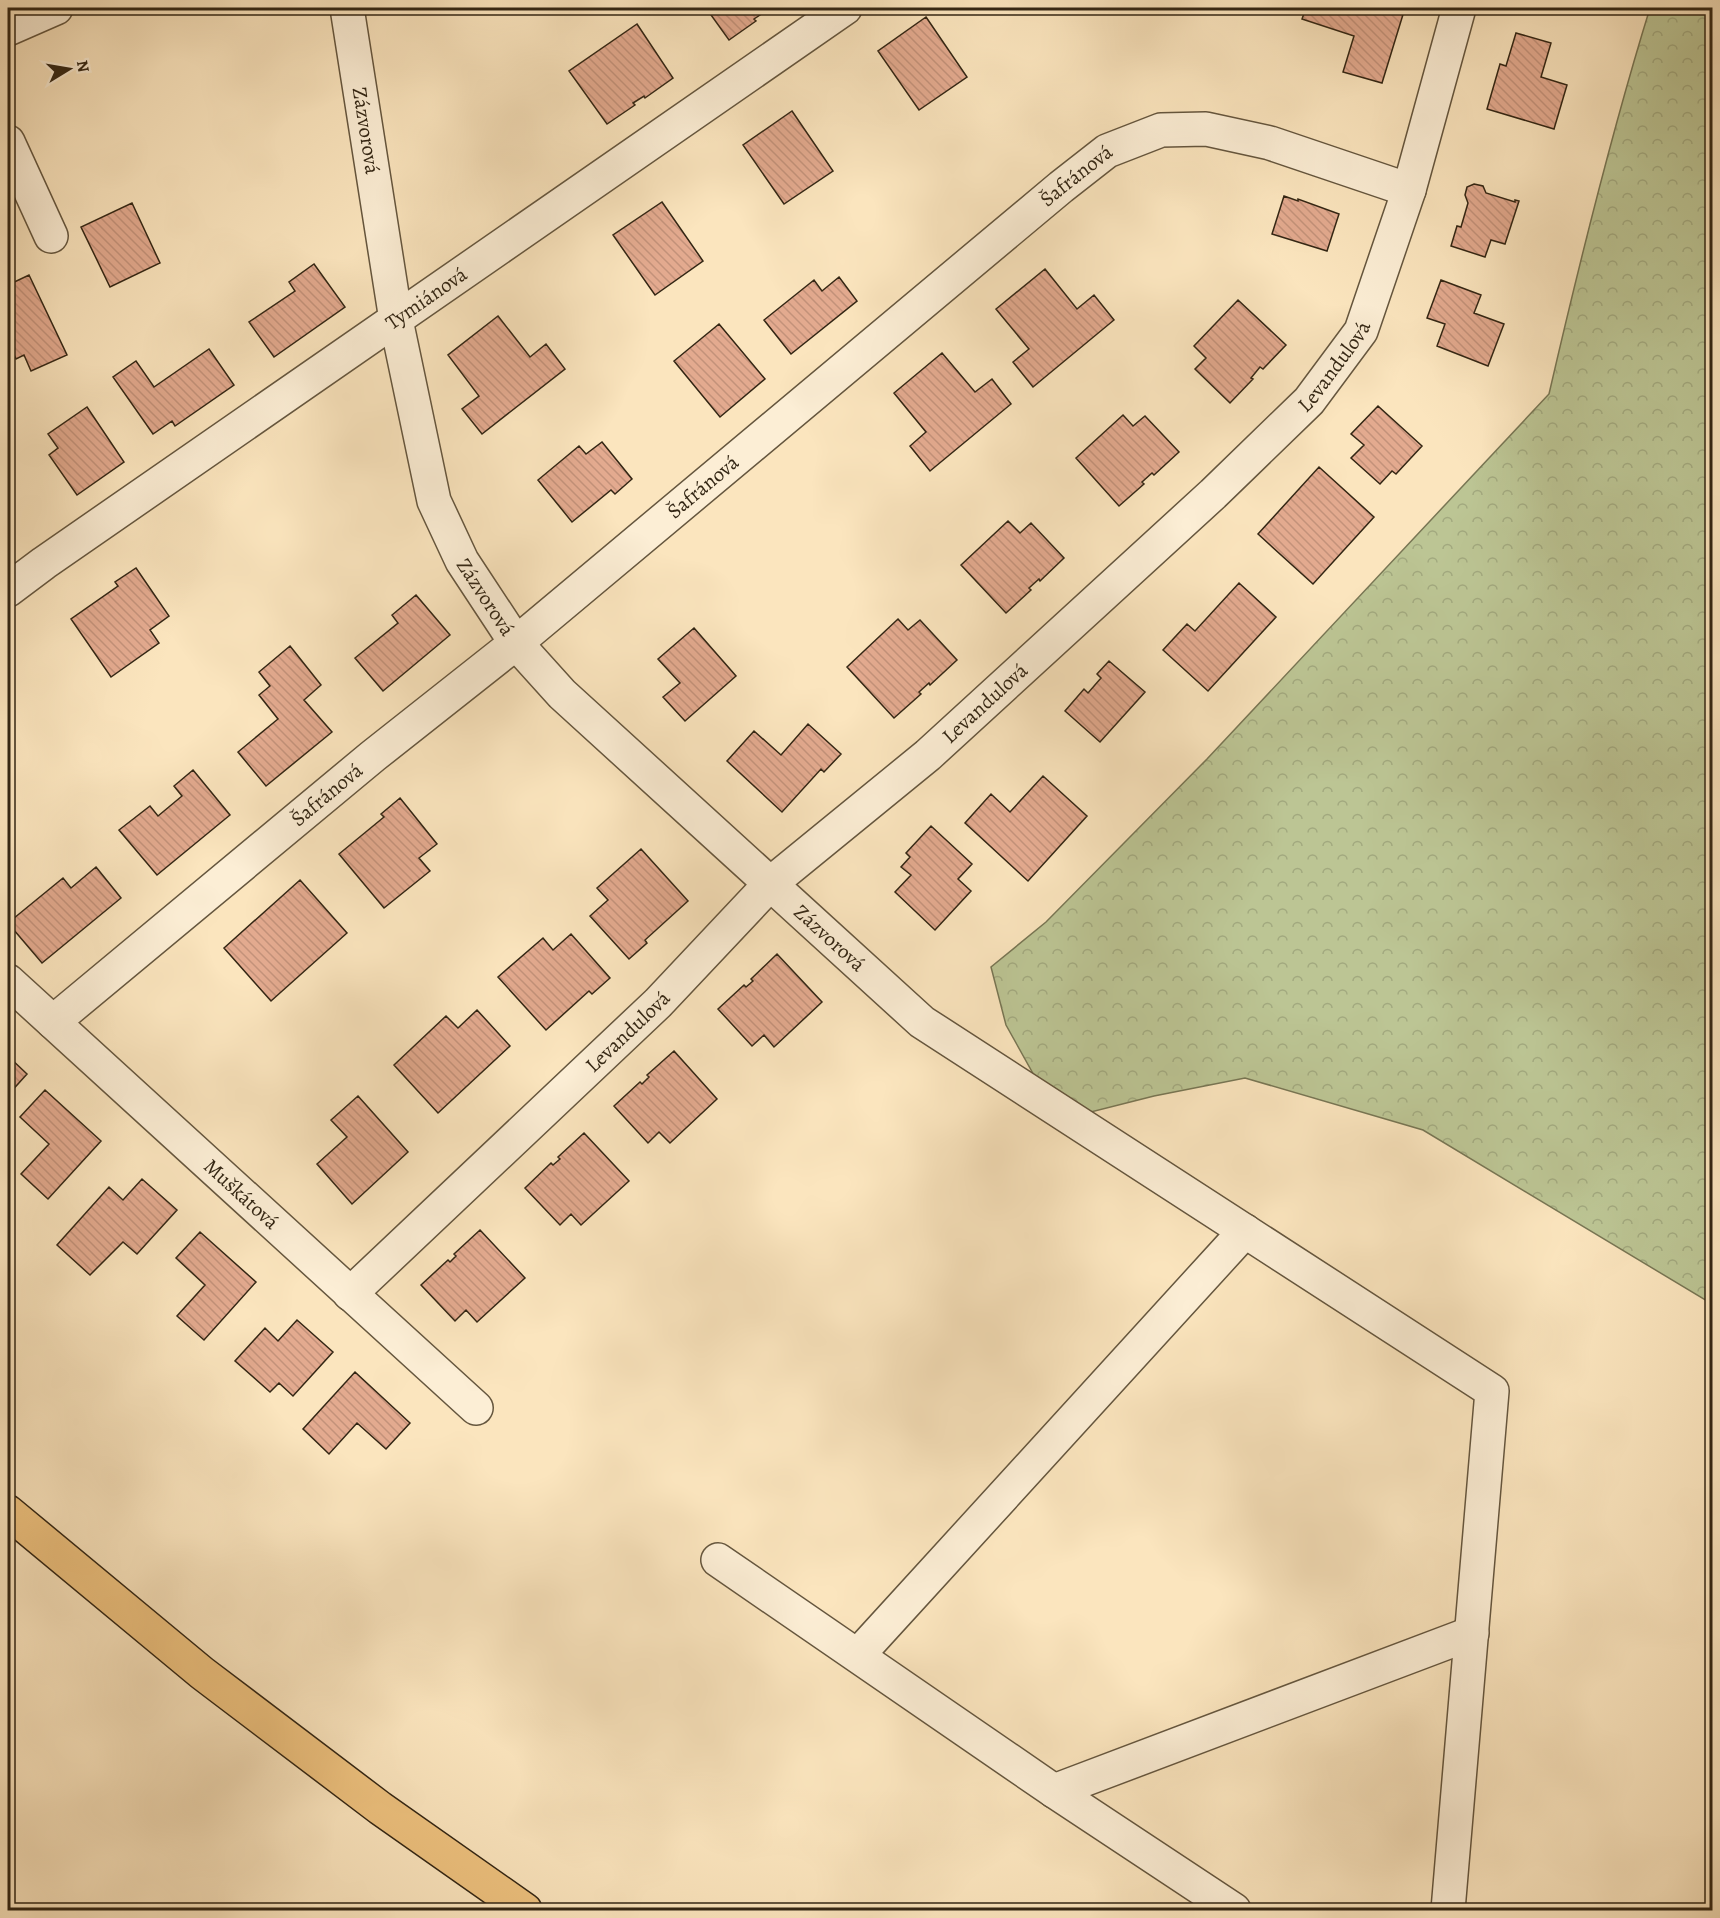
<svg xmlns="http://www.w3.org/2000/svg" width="1720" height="1918" font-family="Alegreya,serif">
<defs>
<pattern id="forest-crowns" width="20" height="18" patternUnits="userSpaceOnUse" patternTransform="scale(1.5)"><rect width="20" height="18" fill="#bcc594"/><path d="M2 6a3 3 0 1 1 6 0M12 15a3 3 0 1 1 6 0" fill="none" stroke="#a2a97f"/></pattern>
<pattern id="building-back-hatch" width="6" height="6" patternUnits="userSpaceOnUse" patternTransform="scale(1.5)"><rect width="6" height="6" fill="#e3aa8f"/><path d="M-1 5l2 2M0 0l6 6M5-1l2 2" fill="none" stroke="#c3927a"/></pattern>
</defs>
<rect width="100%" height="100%" fill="#fbe5be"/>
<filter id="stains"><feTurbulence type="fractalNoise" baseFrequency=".00333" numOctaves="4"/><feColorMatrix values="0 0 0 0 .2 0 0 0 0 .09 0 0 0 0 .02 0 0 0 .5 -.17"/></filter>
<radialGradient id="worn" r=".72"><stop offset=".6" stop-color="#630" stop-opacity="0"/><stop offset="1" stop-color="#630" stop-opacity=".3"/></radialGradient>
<path fill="url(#forest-crowns)" stroke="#787654" stroke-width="1.5" d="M 1650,8 L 1712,8 L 1712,1304 L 1423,1130 L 1245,1078 L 1154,1096 L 1083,1114 L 1040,1086 L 1006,1025 L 991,967 L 1046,922 L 1207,759 L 1549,394 C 1579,264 1611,134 1650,8 Z"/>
<path fill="url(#building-back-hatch)" stroke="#332614" stroke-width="1.5" d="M 706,8 L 776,8 L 768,13 L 766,11 L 754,19 L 756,21 L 729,40 Z
M 1306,8 L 1405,8 L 1382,83 L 1343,72 L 1354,36 L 1302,19 Z
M 926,17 L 967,77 L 919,110 L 878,51 Z
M 637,24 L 673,78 L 645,98 L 644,96 L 633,103 L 635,105 L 607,124 L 569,71 Z
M 1516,33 L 1551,43 L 1541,77 L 1567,85 L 1554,129 L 1487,109 L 1500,64 L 1506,66 Z
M 792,111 L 833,171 L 784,204 L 743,145 Z
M 1474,184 L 1483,186 L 1486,193 L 1515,202 L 1515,200 L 1519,201 L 1505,244 L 1491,240 L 1485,257 L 1451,246 L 1457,226 L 1461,227 L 1468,203 L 1465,195 L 1467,187 Z
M 1284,196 L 1298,201 L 1298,199 L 1339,214 L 1327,251 L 1272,234 Z
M 662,202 L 703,261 L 655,295 L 613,235 Z
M 132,203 L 160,263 L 110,287 L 81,227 Z
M 314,264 L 345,307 L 274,357 L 249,322 L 295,291 L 289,282 Z
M 1045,269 L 1077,309 L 1094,295 L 1114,320 L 1033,387 L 1013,362 L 1029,349 L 996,309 Z
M 29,275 L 67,355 L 31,371 L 24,355 L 16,359 L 8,341 L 8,331 L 11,329 L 8,323 L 8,285 Z
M 839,277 L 857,301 L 791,354 L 764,320 L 814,280 L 822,291 Z
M 1441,280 L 1481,295 L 1474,313 L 1504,324 L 1488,366 L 1437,346 L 1445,324 L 1427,318 Z
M 1238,300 L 1286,345 L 1263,369 L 1260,367 L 1251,378 L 1253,379 L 1230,403 L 1195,369 L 1206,358 L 1194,346 Z
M 498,316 L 530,357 L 546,344 L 565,369 L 482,434 L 462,409 L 479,396 L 448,355 Z
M 719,324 L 765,379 L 720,417 L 674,361 Z
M 209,349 L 234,385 L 175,426 L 172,421 L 153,434 L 113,377 L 136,361 L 154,387 Z
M 942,353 L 975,392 L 992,379 L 1011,404 L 930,471 L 910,446 L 926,432 L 894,393 Z
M 1378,406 L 1422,446 L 1396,474 L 1392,471 L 1380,484 L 1351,458 L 1364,445 L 1351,434 Z
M 87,407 L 124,462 L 77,495 L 49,455 L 58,448 L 48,434 Z
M 1123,415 L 1133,426 L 1145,416 L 1179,452 L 1154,475 L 1152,473 L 1142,482 L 1144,484 L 1119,506 L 1076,458 Z
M 602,442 L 632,479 L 615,494 L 611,490 L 572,522 L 538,480 L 579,446 L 586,454 Z
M 1319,467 L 1374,517 L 1313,584 L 1258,534 Z
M 1008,521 L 1020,533 L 1031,523 L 1064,558 L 1040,581 L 1039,579 L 1029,588 L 1031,590 L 1006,613 L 961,565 Z
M 136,568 L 169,616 L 150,630 L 159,643 L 111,677 L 71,619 L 118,586 L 115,582 Z
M 1239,583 L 1276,617 L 1208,691 L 1163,650 L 1187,624 L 1195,631 Z
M 416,595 L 450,635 L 383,691 L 355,658 L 398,623 L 392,615 Z
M 898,619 L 908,630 L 920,620 L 957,660 L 930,685 L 929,683 L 919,692 L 921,694 L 894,718 L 847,667 Z
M 694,628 L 736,676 L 685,721 L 663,697 L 680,683 L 658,659 Z
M 290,646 L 321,685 L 304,700 L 332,732 L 266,786 L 238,752 L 278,719 L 259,695 L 270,686 L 259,672 Z
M 1109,661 L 1145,692 L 1100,742 L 1065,711 L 1084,689 L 1088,693 L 1101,678 L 1097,674 Z
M 808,724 L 841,754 L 824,772 L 821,769 L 782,812 L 727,761 L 754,731 L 781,755 Z
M 193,770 L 230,815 L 157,875 L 119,830 L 150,806 L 158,816 L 182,796 L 174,786 Z
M 1043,776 L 1087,816 L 1028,881 L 965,823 L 991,794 L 1010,812 Z
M 400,798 L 437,844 L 419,858 L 430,871 L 384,908 L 339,854 L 384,817 L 381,814 Z
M 931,826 L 972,864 L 958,879 L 971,891 L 935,930 L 895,892 L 911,875 L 901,867 L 910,857 L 906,853 Z
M 641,849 L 688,901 L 645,940 L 647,943 L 629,959 L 590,916 L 608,900 L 597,888 Z
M 96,867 L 121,898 L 42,963 L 8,923 L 63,878 L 71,888 Z
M 300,880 L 347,933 L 271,1001 L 224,948 Z
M 571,934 L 610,978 L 592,994 L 589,991 L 546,1030 L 498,977 L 543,938 L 553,950 Z
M 777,954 L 822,1002 L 774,1047 L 764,1035 L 752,1046 L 718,1009 L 744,985 L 746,987 L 753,981 L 751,979 Z
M 477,1010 L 510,1046 L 438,1113 L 394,1065 L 446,1016 L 458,1028 Z
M 674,1051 L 717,1099 L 670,1143 L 659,1132 L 648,1143 L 614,1106 L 640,1082 L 642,1084 L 649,1077 L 647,1075 Z
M 8,1056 L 27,1074 L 8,1095 Z
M 45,1090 L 101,1141 L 48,1199 L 21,1174 L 49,1144 L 20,1117 Z
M 358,1096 L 408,1152 L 352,1204 L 317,1164 L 347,1137 L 331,1120 Z
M 584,1133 L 629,1181 L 581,1225 L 571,1214 L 560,1225 L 525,1188 L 551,1163 L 553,1165 L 560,1159 L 558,1157 Z
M 142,1179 L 177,1210 L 137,1254 L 123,1242 L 90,1275 L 57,1245 L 109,1187 L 123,1200 Z
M 480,1230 L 525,1278 L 477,1322 L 466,1310 L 455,1321 L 421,1285 L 448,1260 L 450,1262 L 456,1256 L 454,1254 Z
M 200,1232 L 256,1282 L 204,1340 L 177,1316 L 205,1285 L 176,1258 Z
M 297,1320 L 333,1352 L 293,1396 L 279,1383 L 270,1392 L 235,1361 L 265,1328 L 278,1341 Z
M 355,1372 L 410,1423 L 386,1449 L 357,1423 L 329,1454 L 303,1429 Z"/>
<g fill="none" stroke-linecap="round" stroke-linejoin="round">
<defs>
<g id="minor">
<path id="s1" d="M 347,8 L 396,320 L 434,501 L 462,561 L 516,643 L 562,694 L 922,1022 L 1492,1391 L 1448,1910"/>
<path d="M 8,29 L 56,8"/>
<path d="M 8,142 L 51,236"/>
<path id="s2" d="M 8,590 L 44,563 L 845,8"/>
<path id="s3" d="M 8,981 L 476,1408"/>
<path id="s4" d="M 53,1022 L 373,756 L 516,643 L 1061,187 L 1107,151 L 1161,130 L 1206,129 L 1270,143 L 1409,190"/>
<path id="s5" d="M 350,1294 L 658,1003 L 770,884 L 928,755 L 1213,494 L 1309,401 L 1361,331 L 1409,190 L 1459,8"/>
<path d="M 718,1560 L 1054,1791 L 1234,1910"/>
<path d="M 858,1655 L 1245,1231"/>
<path d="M 1054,1791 L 1472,1633"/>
</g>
<path id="primary" d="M 8,1512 L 202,1673 L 380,1808 L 525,1910"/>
</defs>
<use href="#minor" stroke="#65563e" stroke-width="36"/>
<use href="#primary" stroke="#332614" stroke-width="36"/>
<use href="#minor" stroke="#fceed5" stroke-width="33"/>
<use href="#primary" stroke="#eec27f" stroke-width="33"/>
</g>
<g text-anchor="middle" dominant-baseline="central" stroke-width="4.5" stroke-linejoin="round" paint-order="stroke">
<g font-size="21" fill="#332614" stroke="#fceed5">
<text stroke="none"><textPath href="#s1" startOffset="124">Zázvorová</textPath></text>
<text stroke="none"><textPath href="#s4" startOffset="1328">Šafránová</textPath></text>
<text stroke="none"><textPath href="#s2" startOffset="510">Tymiánová</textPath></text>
<text stroke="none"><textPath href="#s5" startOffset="1354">Levandulová</textPath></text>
<text stroke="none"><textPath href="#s4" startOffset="842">Šafránová</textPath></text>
<text stroke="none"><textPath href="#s1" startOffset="610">Zázvorová</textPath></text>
<text stroke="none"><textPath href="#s5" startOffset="868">Levandulová</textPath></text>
<text stroke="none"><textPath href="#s4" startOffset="356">Šafránová</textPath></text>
<text stroke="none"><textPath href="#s1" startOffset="1096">Zázvorová</textPath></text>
<text stroke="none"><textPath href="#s5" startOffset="382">Levandulová</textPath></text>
<text stroke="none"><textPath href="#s3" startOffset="316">Muškátová</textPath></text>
</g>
</g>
<rect width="1720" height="1918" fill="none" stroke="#fbe5be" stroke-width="30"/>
<rect x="9" y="9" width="1702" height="1900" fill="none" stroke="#332614" stroke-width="3"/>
<rect x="15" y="15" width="1690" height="1888" fill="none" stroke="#332614" stroke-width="1.5"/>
<g transform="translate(69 69) rotate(79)" stroke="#fceed5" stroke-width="4.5" paint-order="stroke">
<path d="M0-4.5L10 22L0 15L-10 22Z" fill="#332614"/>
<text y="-9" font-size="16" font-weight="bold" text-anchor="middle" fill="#332614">N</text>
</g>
<rect width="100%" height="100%" filter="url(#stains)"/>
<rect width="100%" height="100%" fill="url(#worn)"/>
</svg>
